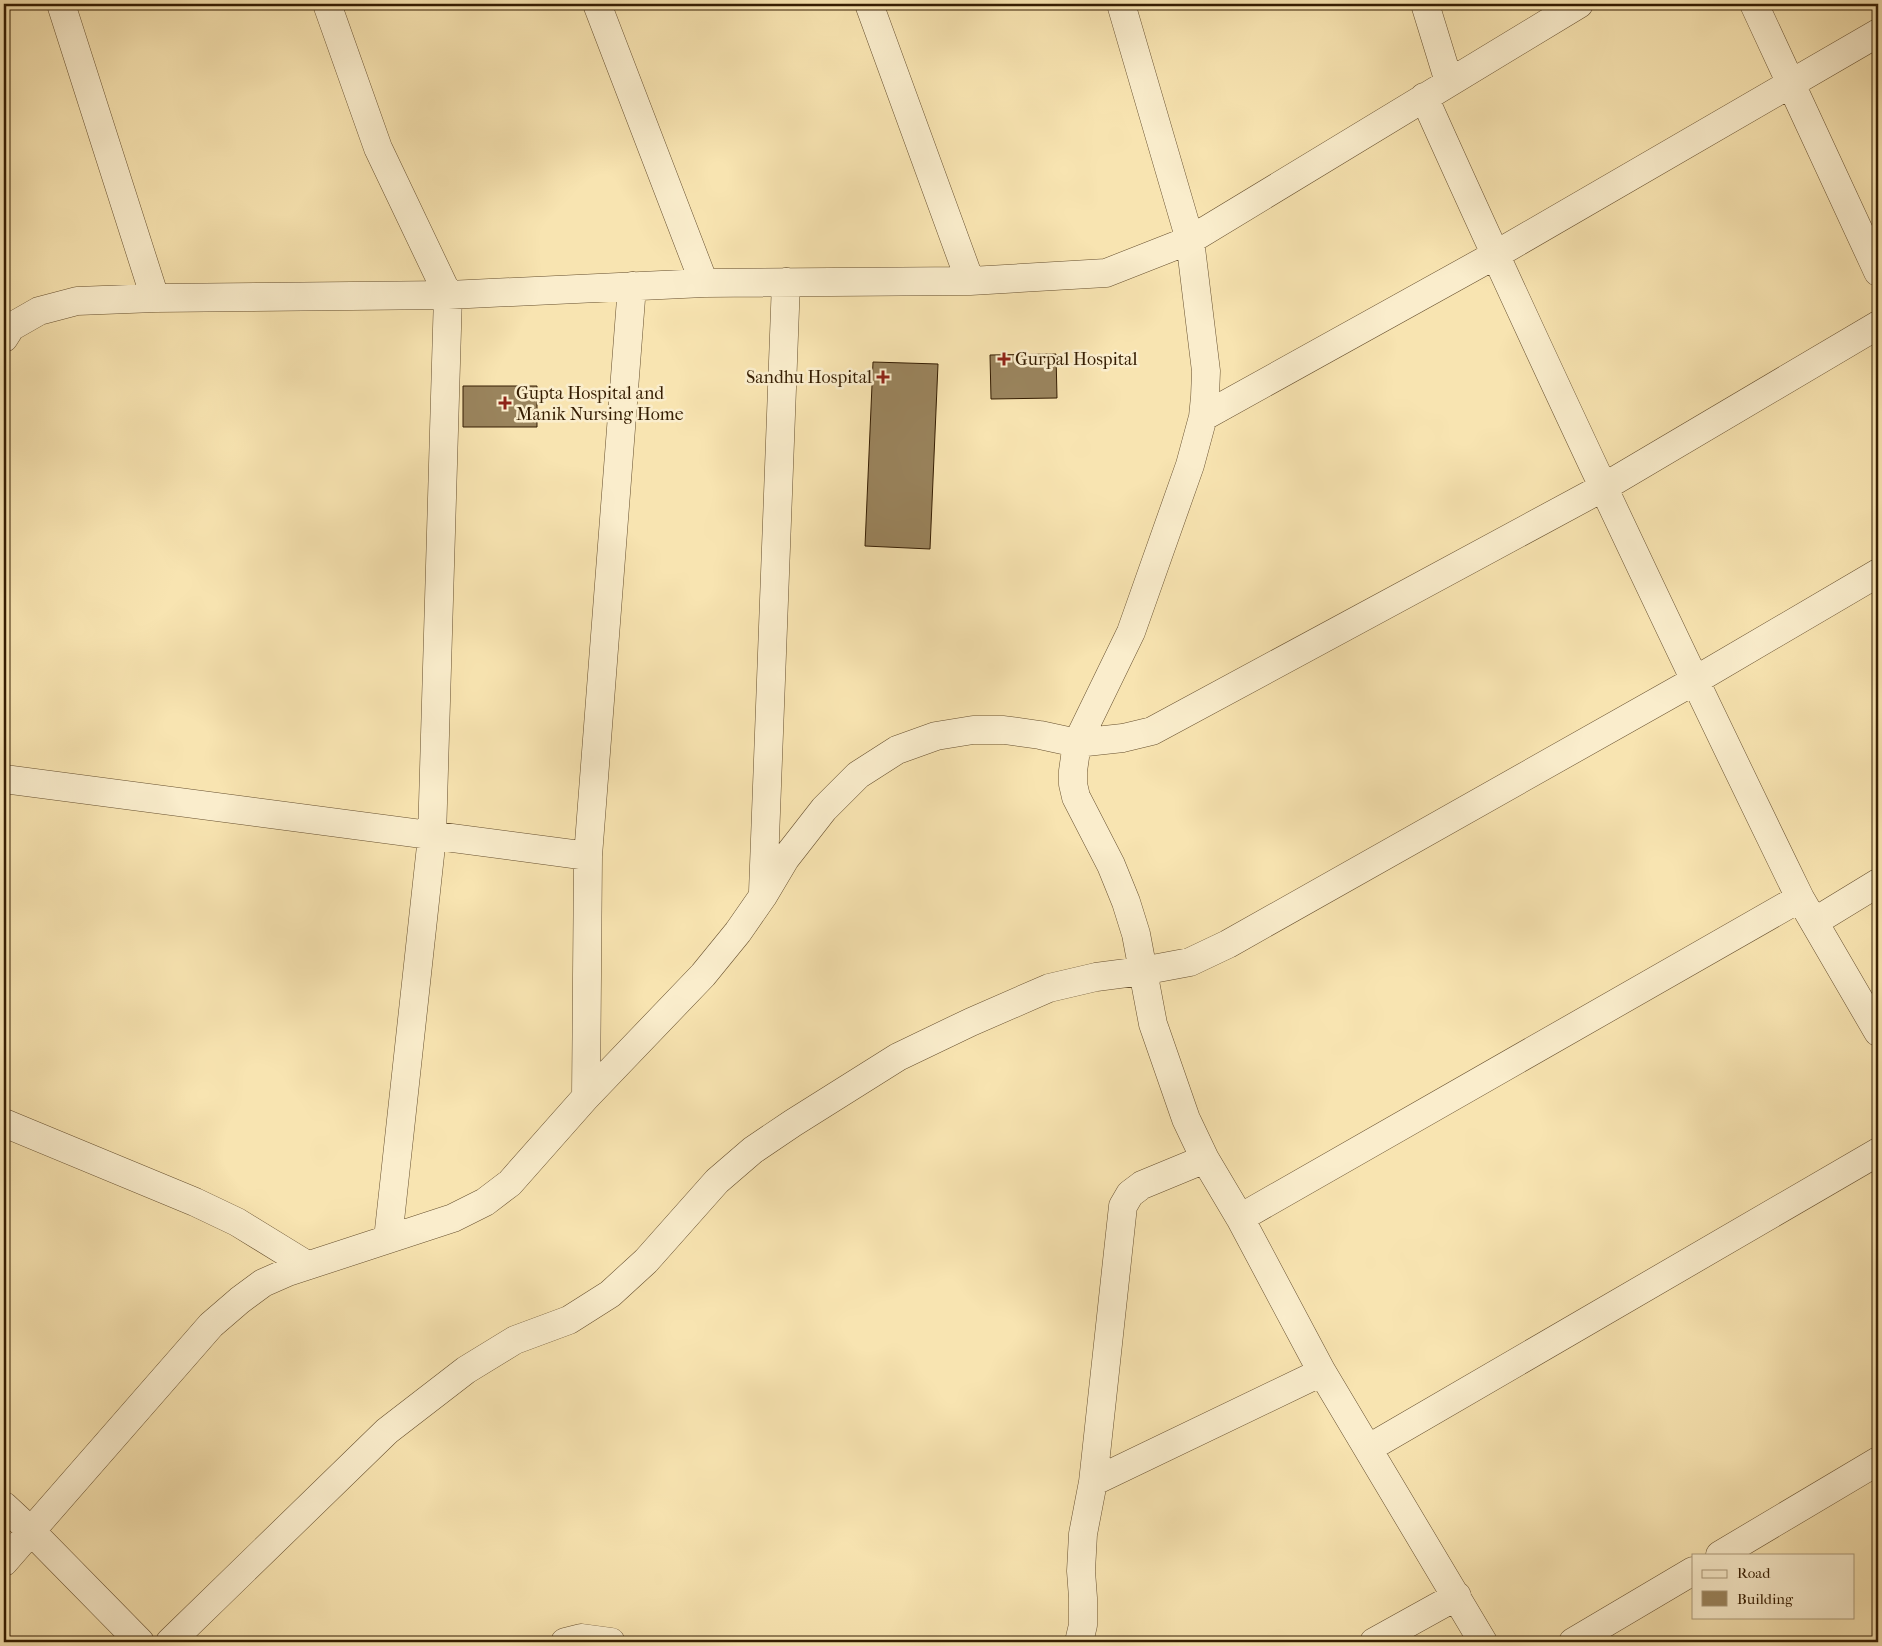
<svg xmlns="http://www.w3.org/2000/svg" width="1882" height="1646" font-family="'IM FELL French Canon',serif">
<rect width="100%" height="100%" fill="#f8e4b1"/>
<filter id="stains"><feTurbulence type="fractalNoise" baseFrequency=".004" numOctaves="4"/><feColorMatrix values="0 0 0 0 .2 0 0 0 0 .09 0 0 0 0 .02 0 0 0 .5 -.17"/></filter>
<radialGradient id="worn" r=".72"><stop offset=".6" stop-color="#630" stop-opacity="0"/><stop offset="1" stop-color="#630" stop-opacity=".3"/></radialGradient>
<path fill="#9a845d" stroke="#351d02" d="M 1056,354 L 1057,398 L 991,399 L 990,355 Z
M 873,362 L 938,364 L 930,549 L 865,546 Z
M 463,386 L 537,386 L 537,427 L 463,427 Z"/>
<g fill="none" stroke-linecap="round" stroke-linejoin="round">
<defs>
<path id="minor" d="M 61,4 L 155,298
M 327,4 L 378,148 L 448,295 L 432,837 L 388,1239
M 597,4 L 704,283
M 869,4 L 970,281
M 1121,4 L 1190,240 L 1206,371 L 1205,397 L 1203,417 L 1190,465 L 1131,632 L 1077,743 L 1073,771 L 1073,784 L 1076,797 L 1111,865 L 1126,902 L 1136,934 L 1153,1024 L 1186,1119 L 1205,1159 L 1240,1218 L 1322,1372 L 1483,1642
M 1425,4 L 1449,82
M 1754,4 L 1878,272
M 4,338 L 11,327 L 39,311 L 77,301 L 155,298 L 448,295 L 704,283 L 970,281 L 1106,273 L 1190,240 L 1579,4
M 1203,417 L 1495,255 L 1878,33
M 4,779 L 588,856
M 763,892 L 786,282
M 1800,898 L 1878,1032
M 1814,922 L 1878,883
M 586,1097 L 588,856 L 632,286
M 4,1123 L 195,1202 L 237,1222 L 307,1265
M 1240,1218 L 1800,898 C 1671,633 1545,367 1424,97
M 1369,1448 L 1878,1152
M 1093,1482 L 1322,1372
M 4,1506 L 31,1531 L 140,1642
M 1720,1555 L 1878,1461
M 4,1562 L 211,1325 L 240,1300 L 263,1283 L 288,1272 L 453,1218 L 485,1202 L 510,1183 L 586,1097 L 703,975 L 738,932 L 763,896 L 785,859 L 824,809 L 858,775 L 897,750 L 936,736 L 973,730 L 1004,730 L 1040,735 L 1077,743 L 1123,738 L 1152,731 L 1604,487 L 1878,325
M 170,1642 L 387,1431 L 466,1370 L 515,1340 L 569,1320 L 610,1294 L 646,1261 L 717,1181 L 753,1150 L 793,1123 L 898,1057 L 971,1022 L 1049,988 L 1096,977 L 1142,971 L 1190,962 L 1228,944 L 1694,681 L 1878,573
M 565,1642 L 581,1638 L 611,1642
M 1079,1642 L 1083,1625 L 1083,1598 L 1081,1571 L 1083,1534 L 1093,1482 L 1123,1206 L 1130,1194 L 1142,1185 L 1205,1159
M 1374,1642 L 1457,1596
M 1573,1642 L 1693,1571"/>
</defs>
<use href="#minor" stroke="#664f2e" stroke-width="29"/>
<use href="#minor" stroke="#faedcc" stroke-width="28"/>
</g>
<g fill="#8f2418" stroke="#faedcc" stroke-width="2">
<path d="M1001.5 351.5h5v5h5v5h-5v5h-5v-5h-5v-5h5z"/>
<path d="M880.5 369.5h5v5h5v5h-5v5h-5v-5h-5v-5h5z"/>
<path d="M502.5 395.5h5v5h5v5h-5v5h-5v-5h-5v-5h5z"/>
</g>
<g text-anchor="middle" dominant-baseline="central" stroke-width="5" stroke-linejoin="round" paint-order="stroke">
<g font-size="18" fill="#351d02" stroke="#faedcc" text-anchor="start">
<text x="1015" y="359">Gurpal Hospital</text>
<text x="872" y="377" text-anchor="end">Sandhu Hospital</text>
<text x="516" y="393">Gupta Hospital and<tspan x="516" dy="21">Manik Nursing Home</tspan></text>
</g>
</g>
<rect width="1882" height="1646" fill="none" stroke="#f8e4b1" stroke-width="20"/>
<rect x="5" y="5" width="1872" height="1636" fill="none" stroke="#351d02" stroke-width="2.5"/>
<rect x="10" y="10" width="1862" height="1626" fill="none" stroke="#351d02"/>
<rect x="1692" y="1554" width="162" height="65" fill="#faedcc" stroke="#ab9a7b"/>
<rect x="1702" y="1570" width="25" height="8" fill="#faedcc" stroke="#ab9a7b"/>
<text x="1737" y="1578" font-size="15" fill="#351d02">Road</text>
<rect x="1702" y="1591" width="25" height="15" fill="#9a845d" stroke="#ab9a7b"/>
<text x="1737" y="1604" font-size="15" fill="#351d02">Building</text>
<rect width="100%" height="100%" filter="url(#stains)"/>
<rect width="100%" height="100%" fill="url(#worn)"/>
</svg>
